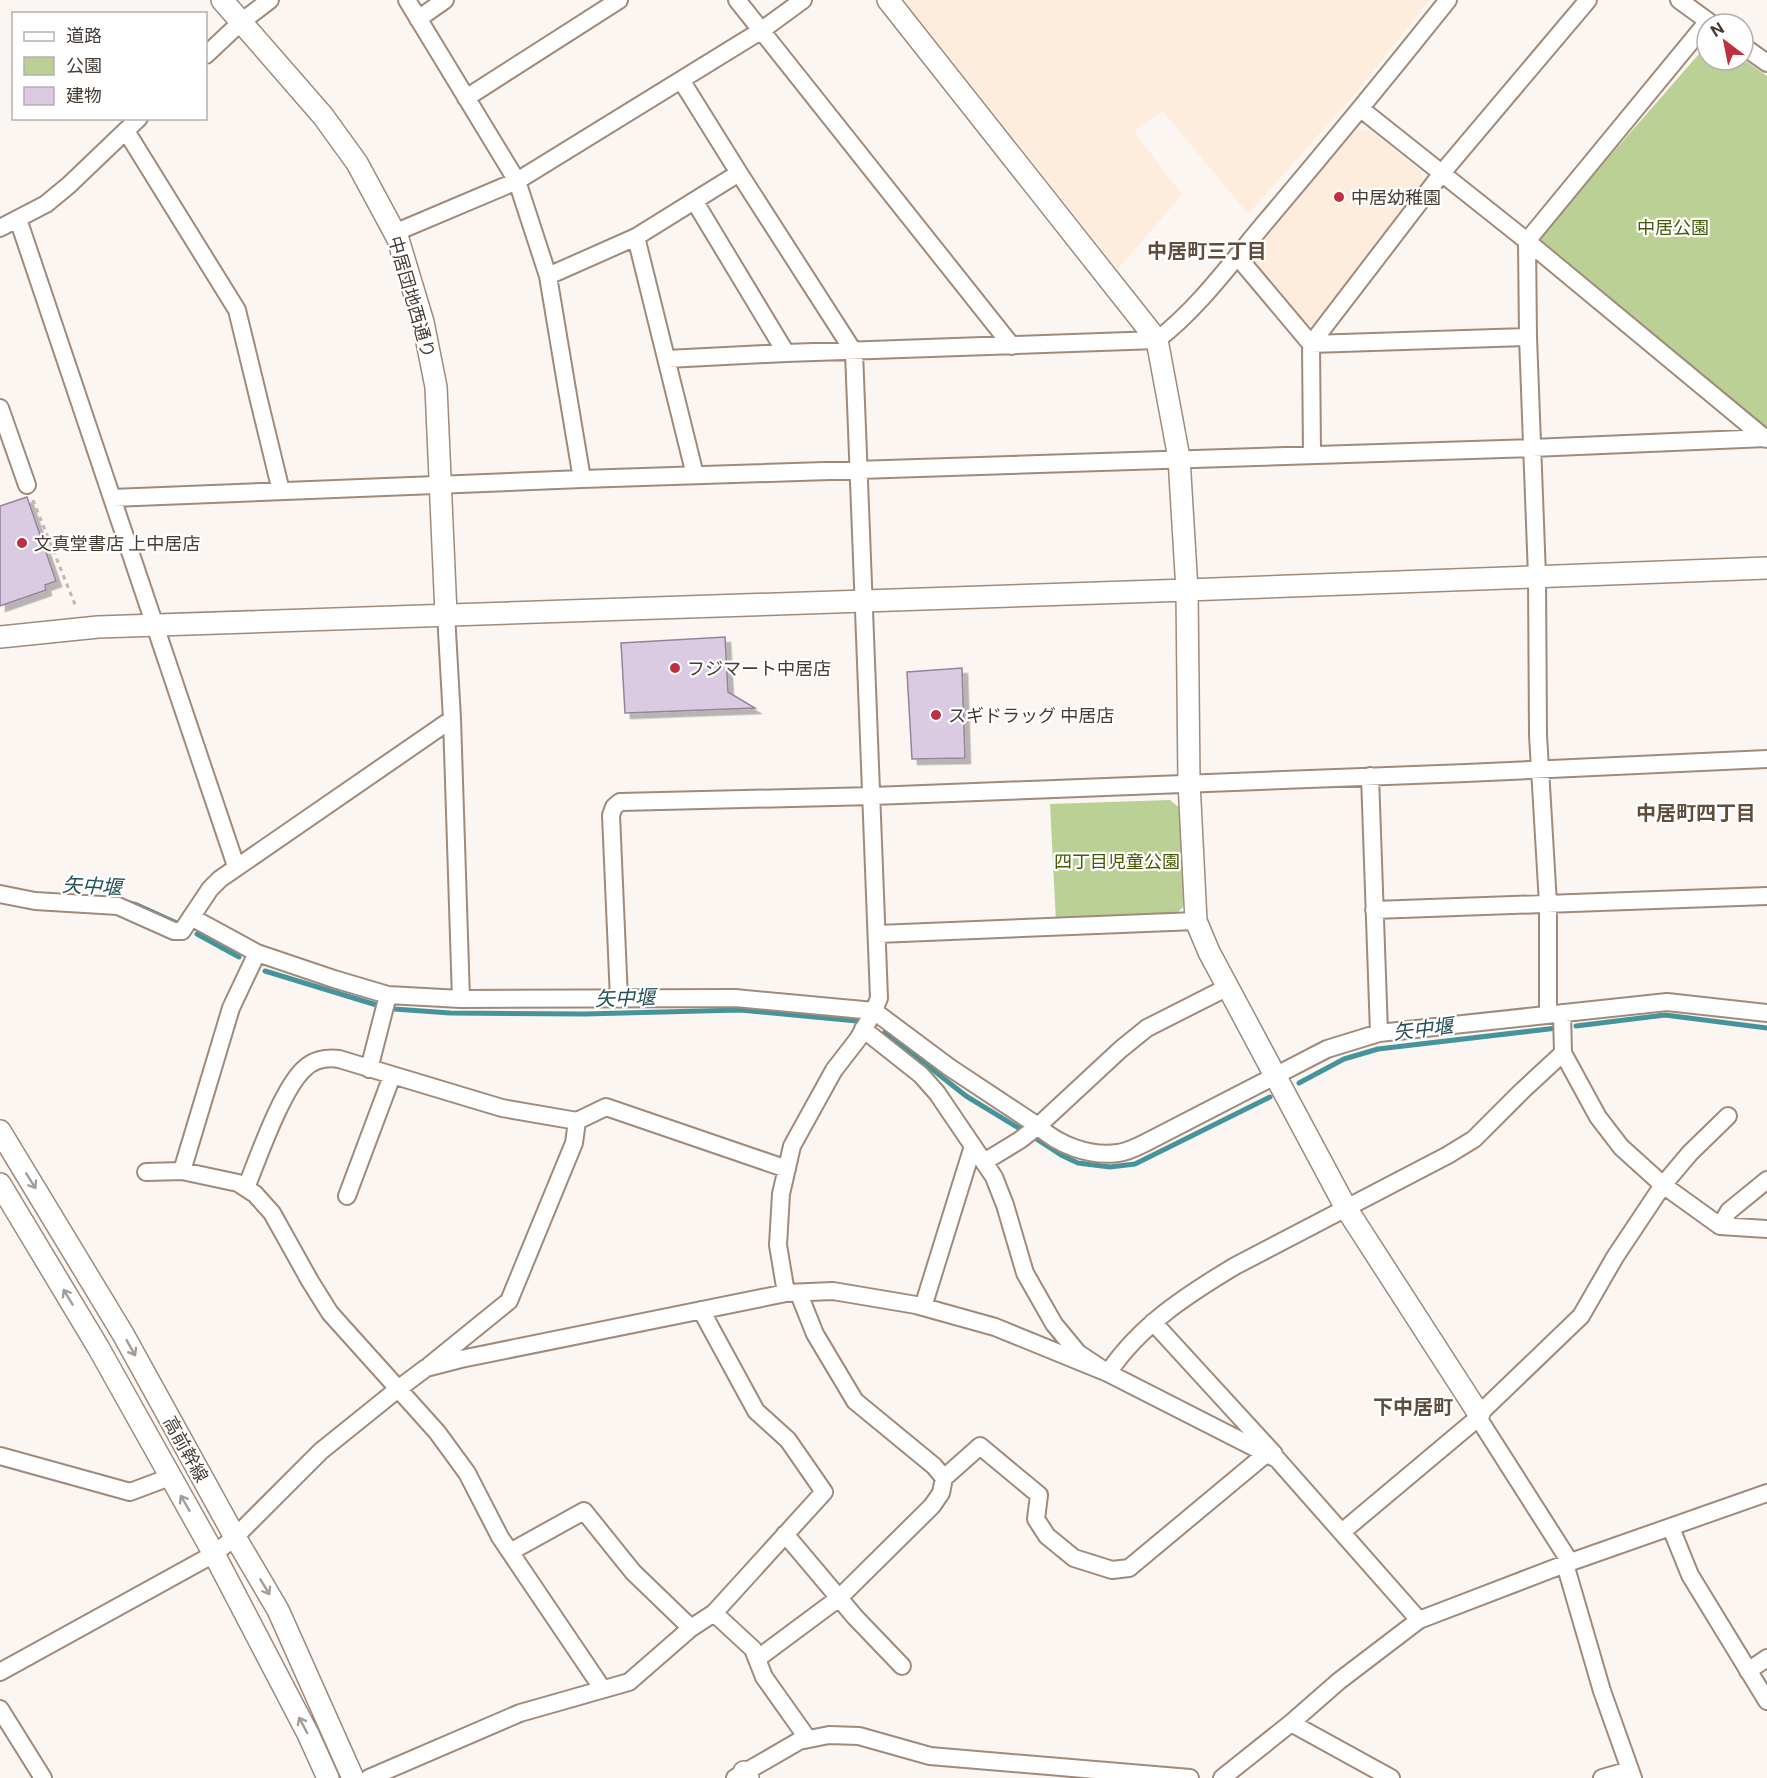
<svg xmlns="http://www.w3.org/2000/svg" width="1767" height="1778" font-family="'Public Sans','Noto Sans JP',sans-serif">
<defs>
<filter id="shadow"><feDropShadow dx="5.5" dy="5.5" stdDeviation="0" flood-color="#0004"/></filter>
</defs>
<rect width="100%" height="100%" fill="#fbf6f2"/>
<path fill="#feecdd" d="M 904,0 L 1429,0 L 1359,89 L 1248,214 L 1163,111 L 1134,131 L 1182,195 L 1118,269 Z
M 1370,130 L 1422,172 L 1423,185 L 1316,325 L 1305,326 L 1256,263 L 1252,253 L 1355,131 Z"/>
<path fill="#bad095" d="M 1706,46 L 1707,46 L 1707,60 L 1743,59 L 1767,76 L 1767,428 L 1538,238 Z
M 1170,800 L 1182,810 L 1183,907 L 1173,917 L 1056,922 L 1050,804 Z"/>
<g fill="none" stroke-linecap="round" stroke-linejoin="round">
<path stroke="#45949b" stroke-width="5" d="M 126,902 L 137,905 L 179,924
M 197,934 L 239,957
M 265,971 L 380,1006
M 394,1009 L 450,1013 L 585,1014 L 740,1010 L 857,1021
M 1576,1026 L 1665,1015 L 1767,1028
M 885,1032 L 966,1096 L 1022,1130
M 1299,1083 L 1344,1059 L 1378,1049 L 1557,1028
M 1035,1138 L 1061,1155 L 1078,1163 L 1110,1167 L 1135,1164 L 1270,1097"/>
</g>
<path fill="#dacae2" stroke="#94849b" stroke-width="1.5" filter="url(#shadow)" d="M 27,497 L 56,581 L 45,585 L 46,590 L 0,606 L 0,506 Z
M 725,637 L 728,692 L 755,708 L 625,713 L 621,643 Z
M 962,668 L 965,758 L 912,759 L 907,672 Z"/>
<g fill="none" stroke-linecap="round" stroke-linejoin="round">
<defs>
<path id="minor" d="M 407,0 L 517,181 L 548,276 L 582,479
M 737,0 L 1012,346
M 1679,0 L 1712,24
M 418,19 L 445,0
M 1743,46 L 1767,63
M 206,55 L 241,22 L 270,0
M 681,80 L 739,173 L 854,352 L 879,998 L 874,1011 L 858,1039 L 834,1070 L 792,1146 L 781,1194 L 778,1245 L 786,1293
M 466,98 L 619,0
M 1361,109 L 1527,241 L 1766,439
M 126,131 L 237,310 L 281,491
M 695,202 L 786,353
M 18,219 L 236,866
M 0,228 L 46,204 L 69,185 L 139,118
M 394,233 L 517,181 L 762,30 L 803,0
M 636,237 L 695,475
M 1237,256 L 1311,344 L 1528,337
M 548,276 L 636,237 L 739,173
M 667,359 L 786,353 L 1157,340 C 1200,307 1233,260 1268,219 C 1329,147 1389,74 1448,0
M 0,408 L 27,485
M 1312,455 L 1311,344 L 1442,173 L 1588,0
M 112,498 L 582,479 L 1532,448 L 1767,438
M 446,614 L 452,719 L 461,999
M 1370,776 L 1379,1033
M 0,894 L 35,901 L 118,906 L 174,931 L 182,931 L 210,889 L 220,879 L 452,719
M 1374,910 L 1767,896
M 191,917 L 257,953 L 334,979 L 388,995 L 461,999 L 735,998 L 874,1011 L 949,1067 L 1038,1126 C 1058,1145 1090,1157 1118,1153 C 1127,1152 1137,1147 1145,1143 L 1327,1049 L 1379,1033 L 1667,1002 L 1767,1013
M 878,934 L 1196,921
M 619,999 L 611,815 L 614,807 L 620,802 L 873,796 L 1466,773 L 1767,759
M 1562,1013 L 1563,1053 L 1598,1117 L 1621,1147 L 1663,1185 L 1720,1226 L 1767,1229
M 1548,1014 L 1548,904 L 1538,735 L 1537,576 L 1528,337 L 1527,241 L 1708,21
M 863,1029 L 921,1075 L 937,1093 L 994,1177 L 1005,1205 L 1025,1273 L 1054,1324 L 1078,1353 L 1108,1373 C 1140,1325 1187,1295 1235,1266 L 1448,1155 L 1474,1139 L 1522,1091 L 1563,1053
M 369,1069 L 388,995
M 984,1162 L 1020,1140 L 1038,1126 L 1121,1049 L 1147,1028 L 1228,987
M 182,1171 L 231,1008 L 257,953
M 146,1172 L 182,1171 L 238,1183 L 255,1194 L 272,1213 L 310,1281 L 330,1313 L 437,1432 L 467,1473 L 500,1537 L 602,1688
M 246,1188 C 258,1158 282,1089 304,1069 C 313,1060 326,1057 339,1059 L 502,1108 L 577,1121
M 347,1196 L 392,1076
M 1720,1226 L 1729,1211 L 1767,1180
M 923,1307 L 973,1146
M 1153,1322 L 1274,1454
M 430,1365 L 509,1301 L 574,1143 L 577,1121 L 606,1107 L 787,1169
M 1477,1416 L 1570,1562
M 0,1456 L 130,1492 L 170,1477
M 944,1478 L 980,1446 L 1039,1495 L 1036,1519 L 1047,1536 L 1074,1558 L 1112,1570 L 1129,1568 L 1266,1454
M 1671,1528 L 1690,1575 L 1767,1701
M 1342,1532 L 1473,1422 L 1479,1414 L 1581,1316 L 1615,1257 L 1663,1185 L 1690,1153 L 1728,1116
M 785,1534 L 855,1617 L 902,1666
M 510,1552 L 584,1511 L 633,1572 L 691,1628
M 1565,1564 L 1602,1691 L 1633,1778
M 714,1613 L 753,1649 L 764,1677 L 808,1739
M 757,1659 L 839,1598 L 932,1506 L 941,1493 L 944,1478 L 934,1466 L 855,1401 L 815,1334 L 799,1294
M 1748,1671 L 1767,1658
M 0,1672 L 214,1554 L 235,1537 L 321,1451 L 398,1389 L 426,1368 L 461,1359 L 786,1293 L 833,1291 L 916,1305 L 995,1327 L 1108,1373 L 1277,1459 L 1419,1620
M 0,1709 L 43,1778
M 1291,1723 L 1391,1778
M 369,1778 L 520,1713 L 629,1682 L 691,1628 L 714,1613 L 824,1492 L 788,1440 L 756,1411 L 701,1310
M 735,1778 L 799,1741 L 829,1735 L 859,1736 L 930,1756 L 1190,1778
M 1222,1778 L 1291,1723 L 1339,1681 L 1419,1620 L 1565,1564 L 1767,1493
M 1602,1778 L 1630,1770"/>
<path id="tertiary" d="M 222,0 L 323,116 L 357,163 L 398,239 L 423,322 L 436,387 L 446,614
M 888,0 L 1157,340 L 1179,458 L 1187,590 L 1189,782 L 1196,921 L 1209,952 L 1346,1208 L 1479,1414
M 0,637 L 98,627 L 1187,590 L 1767,568
M 0,1131 L 123,1334 L 235,1537 L 278,1610 L 353,1778
M 0,1184 L 98,1347 L 214,1554 L 308,1734 L 328,1778
M 744,1772 L 748,1778"/>
</defs>
<use href="#minor" stroke="#a18a79" stroke-width="20"/>
<use href="#tertiary" stroke="#a18a79" stroke-width="24"/>
<path stroke="#c0b9b4" stroke-width="3" stroke-dasharray="4.5 4.5" stroke-linecap="butt" d="M 33,500 L 76,607"/>
<use href="#minor" stroke="#fff" stroke-width="16"/>
<use href="#tertiary" stroke="#fff" stroke-width="21"/>
</g>
<defs><path id="oneway-shaft" d="M-6 0H5M1.5-3L5.5 0L1.5 3" fill="none" stroke-width="1.6" stroke-linecap="round" stroke-linejoin="round" transform="scale(1.5)"/></defs>
<g stroke="#a29d99">
<use href="#oneway-shaft" transform="translate(31 1181) rotate(58)"/>
<use href="#oneway-shaft" transform="translate(68 1297) rotate(-121)"/>
<use href="#oneway-shaft" transform="translate(131 1348) rotate(61)"/>
<use href="#oneway-shaft" transform="translate(185 1503) rotate(-120)"/>
<use href="#oneway-shaft" transform="translate(265 1587) rotate(59)"/>
<use href="#oneway-shaft" transform="translate(303 1725) rotate(-118)"/>
</g>
<g fill="#c02f3f" stroke="#fff" stroke-width="2">
<circle cx="1339" cy="197" r="6"/>
<circle cx="22" cy="543" r="6"/>
<circle cx="675" cy="668" r="6"/>
<circle cx="936" cy="715" r="6"/>
</g>
<g text-anchor="middle" dominant-baseline="central" stroke-width="4.5" stroke-linejoin="round" paint-order="stroke">
<g font-size="18" fill="#443b33" stroke="#fff" text-anchor="start">
<text x="1351" y="197">中居幼稚園</text>
<text x="34" y="543">文真堂書店 上中居店</text>
<text x="687" y="668">フジマート中居店</text>
<text x="948" y="715">スギドラッグ 中居店</text>
</g>
<g font-size="18" fill="#445b05" stroke="#fff">
<text x="1673" y="227">中居公園</text>
<text x="1117" y="861">四丁目児童公園</text>
</g>
<g font-size="18" fill="#443b33" stroke="#fff">
<text transform="translate(412 297) rotate(74)">中居団地西通り</text>
<text transform="translate(186 1449) rotate(61)">高前幹線</text>
</g>
<g font-size="20" font-weight="bold" fill="#614d3c" stroke="#fff">
<text x="1207" y="251">中居町三丁目</text>
<text x="1696" y="813">中居町四丁目</text>
<text x="1413" y="1407">下中居町</text>
</g>
<g font-size="20" font-style="italic" fill="#215258" stroke="#fff">
<text transform="translate(92 886) rotate(3)">矢中堰</text>
<text transform="translate(625 998) rotate(-2)">矢中堰</text>
<text transform="translate(1423 1029) rotate(-7)">矢中堰</text>
</g>
</g>
<rect x="12" y="12" width="195" height="108" fill="#ffffff" stroke="#b4b1ad" stroke-width="1.5"/>
<rect x="24" y="32" width="30" height="9" fill="#ffffff" stroke="#b4b1ad" stroke-width="1.5"/>
<text x="66" y="42" font-size="18" fill="#443b33">道路</text>
<rect x="24" y="57" width="30" height="18" fill="#bad095" stroke="#b4b1ad" stroke-width="1.5"/>
<text x="66" y="72" font-size="18" fill="#443b33">公園</text>
<rect x="24" y="87" width="30" height="18" fill="#dacae2" stroke="#b4b1ad" stroke-width="1.5"/>
<text x="66" y="102" font-size="18" fill="#443b33">建物</text>
<g transform="translate(1725 42) rotate(328)"><circle r="28" fill="#ffffff" stroke="#b4b1ad" stroke-width="1.5"/>
<path d="M0-4.5L10 22L0 15L-10 22Z" fill="#c02f3f"/>
<text y="-9" font-size="16" font-weight="bold" text-anchor="middle" fill="#443b33">N</text>
</g>
</svg>
